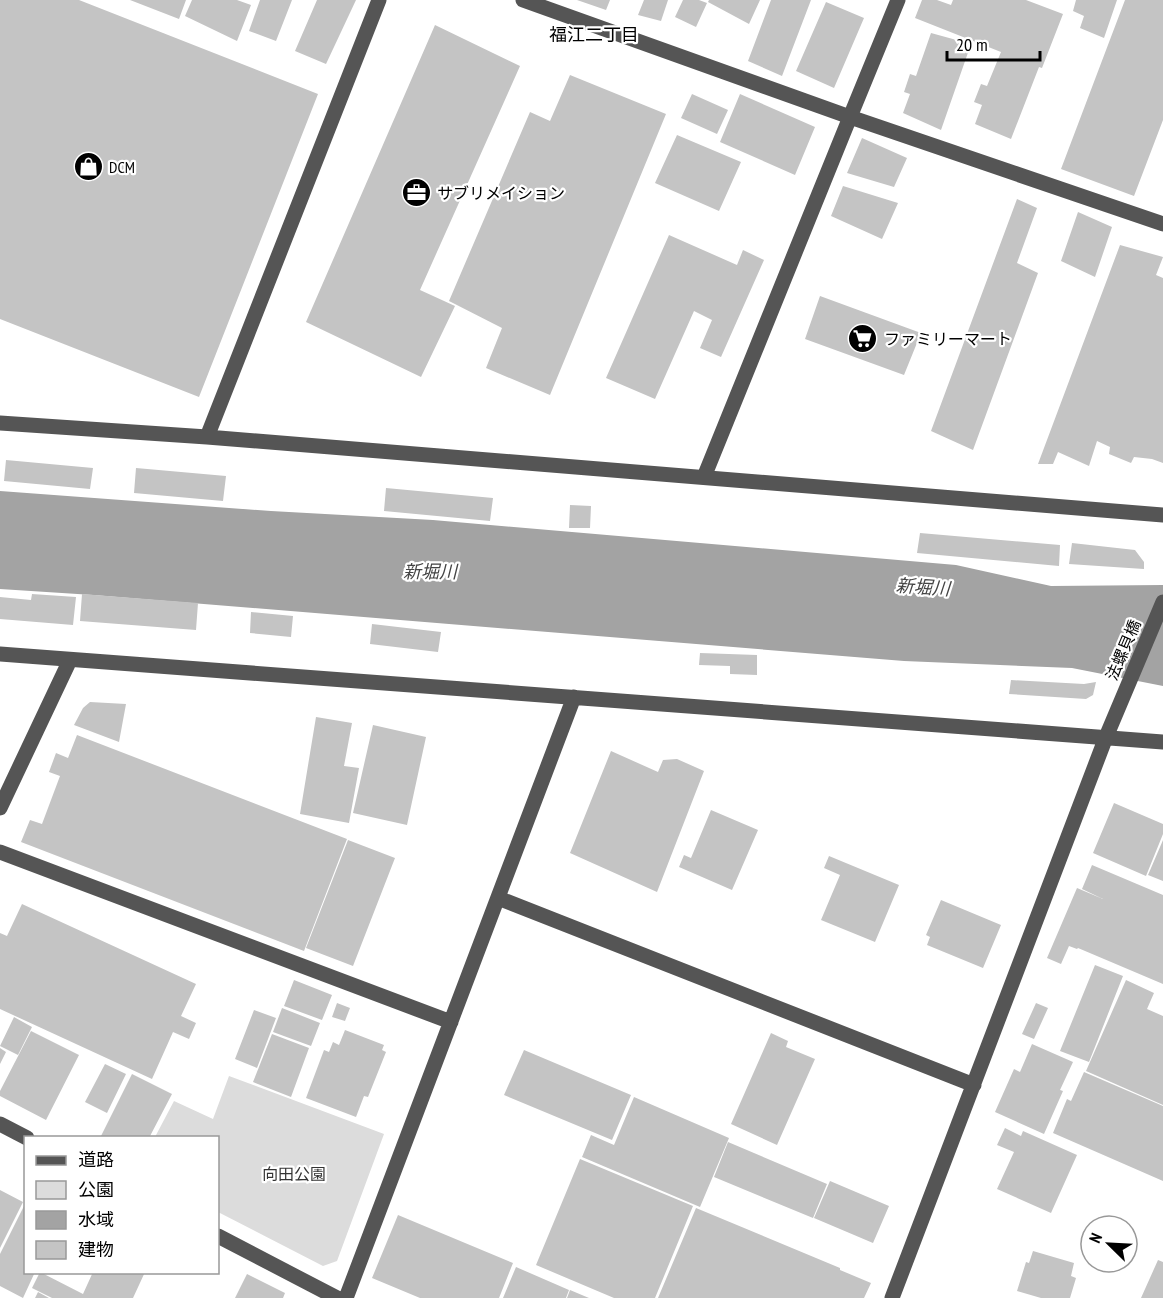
<svg xmlns="http://www.w3.org/2000/svg" width="1163" height="1298" font-family="'PT Sans Narrow','Noto Sans JP',sans-serif">
<rect width="100%" height="100%" fill="#fff"/>
<path fill="#dcdcdc" d="M 229,1076 L 384,1134 L 337,1261 L 323,1266 L 218,1212 L 218,1138 L 155,1137 L 174,1101 L 213,1119 Z"/>
<path fill="#a3a3a3" d="M 0,491 L 271,511 L 433,520 L 956,565 L 1051,586 L 1163,585 L 1163,686 L 1072,668 L 904,661 L 93,595 L 0,589 Z"/>
<path fill="#c4c4c4" d="M 0,0 L 79,0 L 318,94 L 199,397 L 0,319 Z
M 130,0 L 186,0 L 179,19 Z
M 192,0 L 237,0 L 251,5 L 237,41 L 185,16 Z
M 260,0 L 292,0 L 276,41 L 249,31 Z
M 317,0 L 356,0 L 326,64 L 295,51 Z
M 577,0 L 610,0 L 606,10 Z
M 644,0 L 668,0 L 661,21 L 638,15 Z
M 683,0 L 699,0 L 707,3 L 696,27 L 675,17 Z
M 709,0 L 760,0 L 749,24 L 708,2 Z
M 771,0 L 811,0 L 782,76 L 748,61 Z
M 922,0 L 937,0 L 951,5 L 953,0 L 1026,0 L 1063,14 L 1042,68 L 1039,67 L 1011,139 L 975,124 L 982,105 L 974,102 L 981,84 L 987,86 L 1001,52 L 915,18 Z
M 1076,0 L 1117,0 L 1104,38 L 1080,28 L 1084,16 L 1073,11 Z
M 1125,0 L 1163,0 L 1163,120 L 1134,196 L 1061,169 Z
M 826,2 L 864,18 L 834,88 L 796,71 Z
M 435,25 L 520,66 L 420,290 L 455,306 L 421,377 L 306,322 Z
M 931,33 L 971,44 L 941,130 L 903,113 L 910,94 L 904,92 L 910,74 L 916,76 Z
M 570,75 L 666,114 L 550,395 L 486,368 L 502,328 L 449,301 L 530,112 L 550,121 Z
M 692,94 L 728,110 L 717,134 L 681,118 Z
M 740,94 L 815,127 L 795,175 L 720,142 Z
M 677,135 L 741,162 L 719,211 L 655,183 Z
M 862,138 L 907,158 L 894,187 L 847,173 Z
M 843,186 L 898,203 L 882,239 L 831,216 Z
M 1017,199 L 1037,208 L 1017,263 L 1038,273 L 973,450 L 931,431 Z
M 1078,212 L 1112,227 L 1095,277 L 1061,261 Z
M 669,235 L 737,265 L 743,250 L 764,260 L 721,357 L 700,348 L 712,320 L 694,311 L 655,399 L 606,378 Z
M 1120,245 L 1163,257 L 1156,275 L 1163,278 L 1163,463 L 1152,459 L 1134,457 L 1131,463 L 1109,454 L 1110,447 L 1097,441 L 1089,466 L 1058,452 L 1053,464 L 1038,464 Z
M 820,296 L 921,333 L 904,375 L 805,339 Z
M 6,460 L 93,468 L 90,489 L 4,481 Z
M 136,468 L 226,476 L 223,501 L 134,493 Z
M 386,488 L 493,498 L 490,521 L 384,511 Z
M 570,505 L 591,506 L 590,528 L 569,528 Z
M 920,533 L 1060,545 L 1059,566 L 917,553 Z
M 1072,543 L 1135,550 L 1144,562 L 1144,569 L 1069,564 Z
M 32,594 L 76,597 L 73,625 L 0,619 L 0,597 L 31,600 Z
M 82,594 L 198,603 L 196,630 L 80,621 Z
M 251,612 L 293,616 L 291,637 L 250,633 Z
M 372,624 L 441,632 L 438,652 L 370,644 Z
M 700,653 L 757,655 L 757,675 L 730,674 L 730,666 L 699,665 Z
M 1011,680 L 1084,684 L 1096,682 L 1093,695 L 1086,699 L 1009,694 Z
M 90,702 L 126,704 L 119,742 L 74,725 L 83,708 Z
M 316,717 L 352,723 L 344,766 L 359,768 L 349,823 L 300,814 Z
M 373,725 L 426,737 L 407,825 L 353,813 Z
M 77,735 L 347,839 L 304,951 L 21,842 L 30,820 L 42,824 L 60,776 L 49,772 L 56,753 L 68,758 Z
M 611,751 L 658,772 L 663,760 L 677,759 L 704,771 L 657,892 L 570,853 Z
M 1114,803 L 1163,824 L 1163,834 L 1146,876 L 1093,853 Z
M 711,810 L 758,830 L 732,890 L 679,867 L 684,855 L 691,858 Z
M 348,840 L 395,858 L 353,966 L 306,948 Z
M 1163,840 L 1163,881 L 1148,875 Z
M 829,856 L 899,885 L 875,942 L 821,920 L 840,875 L 824,868 Z
M 1092,865 L 1163,895 L 1163,984 L 1078,948 L 1077,949 L 1069,946 L 1061,964 L 1047,958 L 1077,888 L 1103,899 L 1082,889 Z
M 941,900 L 1001,925 L 983,968 L 927,945 L 930,937 L 926,935 Z
M 22,904 L 196,984 L 181,1016 L 196,1023 L 189,1039 L 173,1032 L 152,1079 L 0,1009 L 0,933 L 7,936 Z
M 1095,965 L 1123,976 L 1089,1062 L 1060,1051 Z
M 294,980 L 332,995 L 322,1020 L 284,1006 Z
M 1126,980 L 1154,993 L 1147,1009 L 1163,1016 L 1163,1105 L 1086,1071 Z
M 337,1003 L 350,1008 L 345,1021 L 332,1017 Z
M 1036,1003 L 1048,1008 L 1034,1039 L 1022,1034 Z
M 282,1008 L 320,1023 L 311,1046 L 273,1032 Z
M 254,1010 L 276,1018 L 257,1068 L 235,1059 Z
M 14,1017 L 32,1027 L 18,1055 L 0,1046 Z
M 345,1030 L 384,1045 L 382,1050 L 386,1052 L 368,1097 L 364,1096 L 356,1117 L 306,1098 L 324,1050 L 329,1052 L 333,1042 L 339,1045 Z
M 31,1031 L 79,1055 L 46,1120 L 0,1096 L 0,1091 Z
M 771,1033 L 788,1041 L 786,1047 L 815,1059 L 777,1145 L 731,1124 Z
M 272,1034 L 309,1048 L 291,1097 L 253,1082 Z
M 1032,1044 L 1073,1062 L 1060,1090 L 1063,1091 L 1044,1134 L 995,1112 L 1014,1069 L 1020,1072 Z
M 0,1048 L 6,1052 L 0,1064 Z
M 524,1050 L 631,1095 L 612,1140 L 504,1095 Z
M 105,1064 L 126,1074 L 107,1113 L 85,1102 Z
M 1084,1072 L 1163,1106 L 1163,1181 L 1053,1133 L 1067,1099 L 1071,1101 Z
M 132,1074 L 172,1094 L 149,1138 L 100,1138 Z
M 634,1097 L 729,1138 L 700,1207 L 582,1157 L 591,1135 L 614,1145 Z
M 1005,1128 L 1021,1136 L 1023,1131 L 1077,1155 L 1051,1213 L 997,1189 L 1014,1152 L 997,1145 Z
M 728,1142 L 827,1184 L 813,1218 L 714,1177 Z
M 580,1159 L 693,1206 L 655,1298 L 614,1298 L 536,1265 Z
M 830,1181 L 889,1206 L 873,1243 L 814,1218 Z
M 0,1190 L 23,1202 L 0,1248 Z
M 26,1202 L 26,1272 L 35,1272 L 23,1298 L 0,1286 L 0,1254 Z
M 696,1208 L 840,1268 L 840,1270 L 871,1283 L 864,1298 L 658,1298 Z
M 398,1215 L 513,1263 L 499,1298 L 420,1298 L 372,1278 Z
M 1033,1251 L 1074,1263 L 1071,1276 L 1076,1278 L 1070,1298 L 1041,1298 L 1017,1291 L 1026,1262 L 1029,1263 Z
M 1158,1260 L 1163,1262 L 1163,1298 L 1141,1298 Z
M 516,1267 L 569,1290 L 566,1298 L 503,1298 Z
M 40,1272 L 83,1294 L 93,1272 L 145,1272 L 133,1298 L 52,1298 L 32,1288 Z
M 247,1274 L 285,1293 L 283,1298 L 235,1298 Z
M 570,1290 L 589,1298 L 567,1298 Z
M 38,1292 L 49,1298 L 35,1298 Z"/>
<g fill="none" stroke-linecap="round" stroke-linejoin="round">
<path stroke="#555" stroke-width="15" d="M 523,0 L 850,117 L 1163,224
M 0,423 L 207,437 L 1163,515
M 207,437 L 379,0
M 704,477 L 850,117 L 898,0
M 0,654 L 1163,742
M 0,808 L 70,660
M 0,852 L 451,1022
M 498,898 L 974,1085
M 0,1124 L 27,1138
M 218,1236 L 337,1298
M 346,1298 L 574,697
M 892,1298 L 1106,737 L 1163,602"/>
</g>
<defs>
<symbol id="shop-disc" viewBox="-11 -11 22 22"><circle r="9.5" fill="#000" stroke="#fff"/><path d="M-5-2.5h2.3a2.7 3.5 0 0 1 5.4 0H5L5.5 6h-11ZM-1.5-2.5h3a1.5 2.3 0 0 0-3 0Z" fill="#fff"/></symbol>
<symbol id="office-disc" viewBox="-11 -11 22 22"><circle r="9.5" fill="#000" stroke="#fff"/><path d="M-6-3h4V-5.5h4V-3h4V5H-6ZM-1-4.5V-3h2v-1.5ZM-6 0V1H6V0Z" fill="#fff"/></symbol>
<symbol id="supermarket-disc" viewBox="-11 -11 22 22"><circle r="9.5" fill="#000" stroke="#fff"/><path d="M-6-5.5h2.5l.6 2H6L4.5 2H-2.5L-4.4-4H-6ZM-1.5 3.2a1.3 1.3 0 1 0 .1 0ZM3 3.2a1.3 1.3 0 1 0 .1 0Z" fill="#fff"/></symbol>
</defs>
<g fill-rule="evenodd">
<use href="#shop-disc" x="72" y="150" width="33" height="33"/>
<use href="#office-disc" x="400" y="176" width="33" height="33"/>
<use href="#supermarket-disc" x="846" y="322" width="33" height="33"/>
</g>
<g text-anchor="middle" dominant-baseline="central" stroke-width="4.5" stroke-linejoin="round" paint-order="stroke">
<g font-size="16" fill="#000" stroke="#fff" text-anchor="start">
<text x="109" y="167">DCM</text>
<text x="437" y="193">サブリメイション</text>
<text x="884" y="339">ファミリーマート</text>
</g>
<g font-size="16" fill="#000" stroke="#fff">
<text transform="translate(1123 650) rotate(-67)">法螺貝橋</text>
</g>
<g font-size="16" fill="#333" stroke="#fff">
<text x="294" y="1174">向田公園</text>
</g>
<g font-size="18" fill="#000" stroke="#fff">
<text x="594" y="34">福江二丁目</text>
</g>
<g font-size="18" font-style="italic" fill="#444" stroke="#fff">
<text x="430" y="571">新堀川</text>
<text transform="translate(923 587) rotate(4)">新堀川</text>
</g>
</g>
<rect x="24" y="1136" width="195" height="138" fill="#ffffff" stroke="#999999" stroke-width="1.5"/>
<rect x="36" y="1156" width="30" height="9" fill="#555555" stroke="#999999" stroke-width="1.5"/>
<text x="78" y="1166" font-size="18" fill="#000000">道路</text>
<rect x="36" y="1181" width="30" height="18" fill="#dcdcdc" stroke="#999999" stroke-width="1.5"/>
<text x="78" y="1196" font-size="18" fill="#000000">公園</text>
<rect x="36" y="1211" width="30" height="18" fill="#a3a3a3" stroke="#999999" stroke-width="1.5"/>
<text x="78" y="1226" font-size="18" fill="#000000">水域</text>
<rect x="36" y="1241" width="30" height="18" fill="#c4c4c4" stroke="#999999" stroke-width="1.5"/>
<text x="78" y="1256" font-size="18" fill="#000000">建物</text>
<g transform="translate(1109 1244) rotate(294)"><circle r="28" fill="#ffffff" stroke="#999999" stroke-width="1.5"/>
<path d="M0-4.5L10 22L0 15L-10 22Z" fill="#000000"/>
<text y="-9" font-size="16" font-weight="bold" text-anchor="middle" fill="#000000">N</text>
</g>
<path d="M947 51v9h93v-9" fill="none" stroke="#000000" stroke-width="3"/>
<text x="956" y="51" font-size="18" fill="#000000" stroke="#ffffff" stroke-width="4.5" paint-order="stroke">20 m</text>
</svg>
